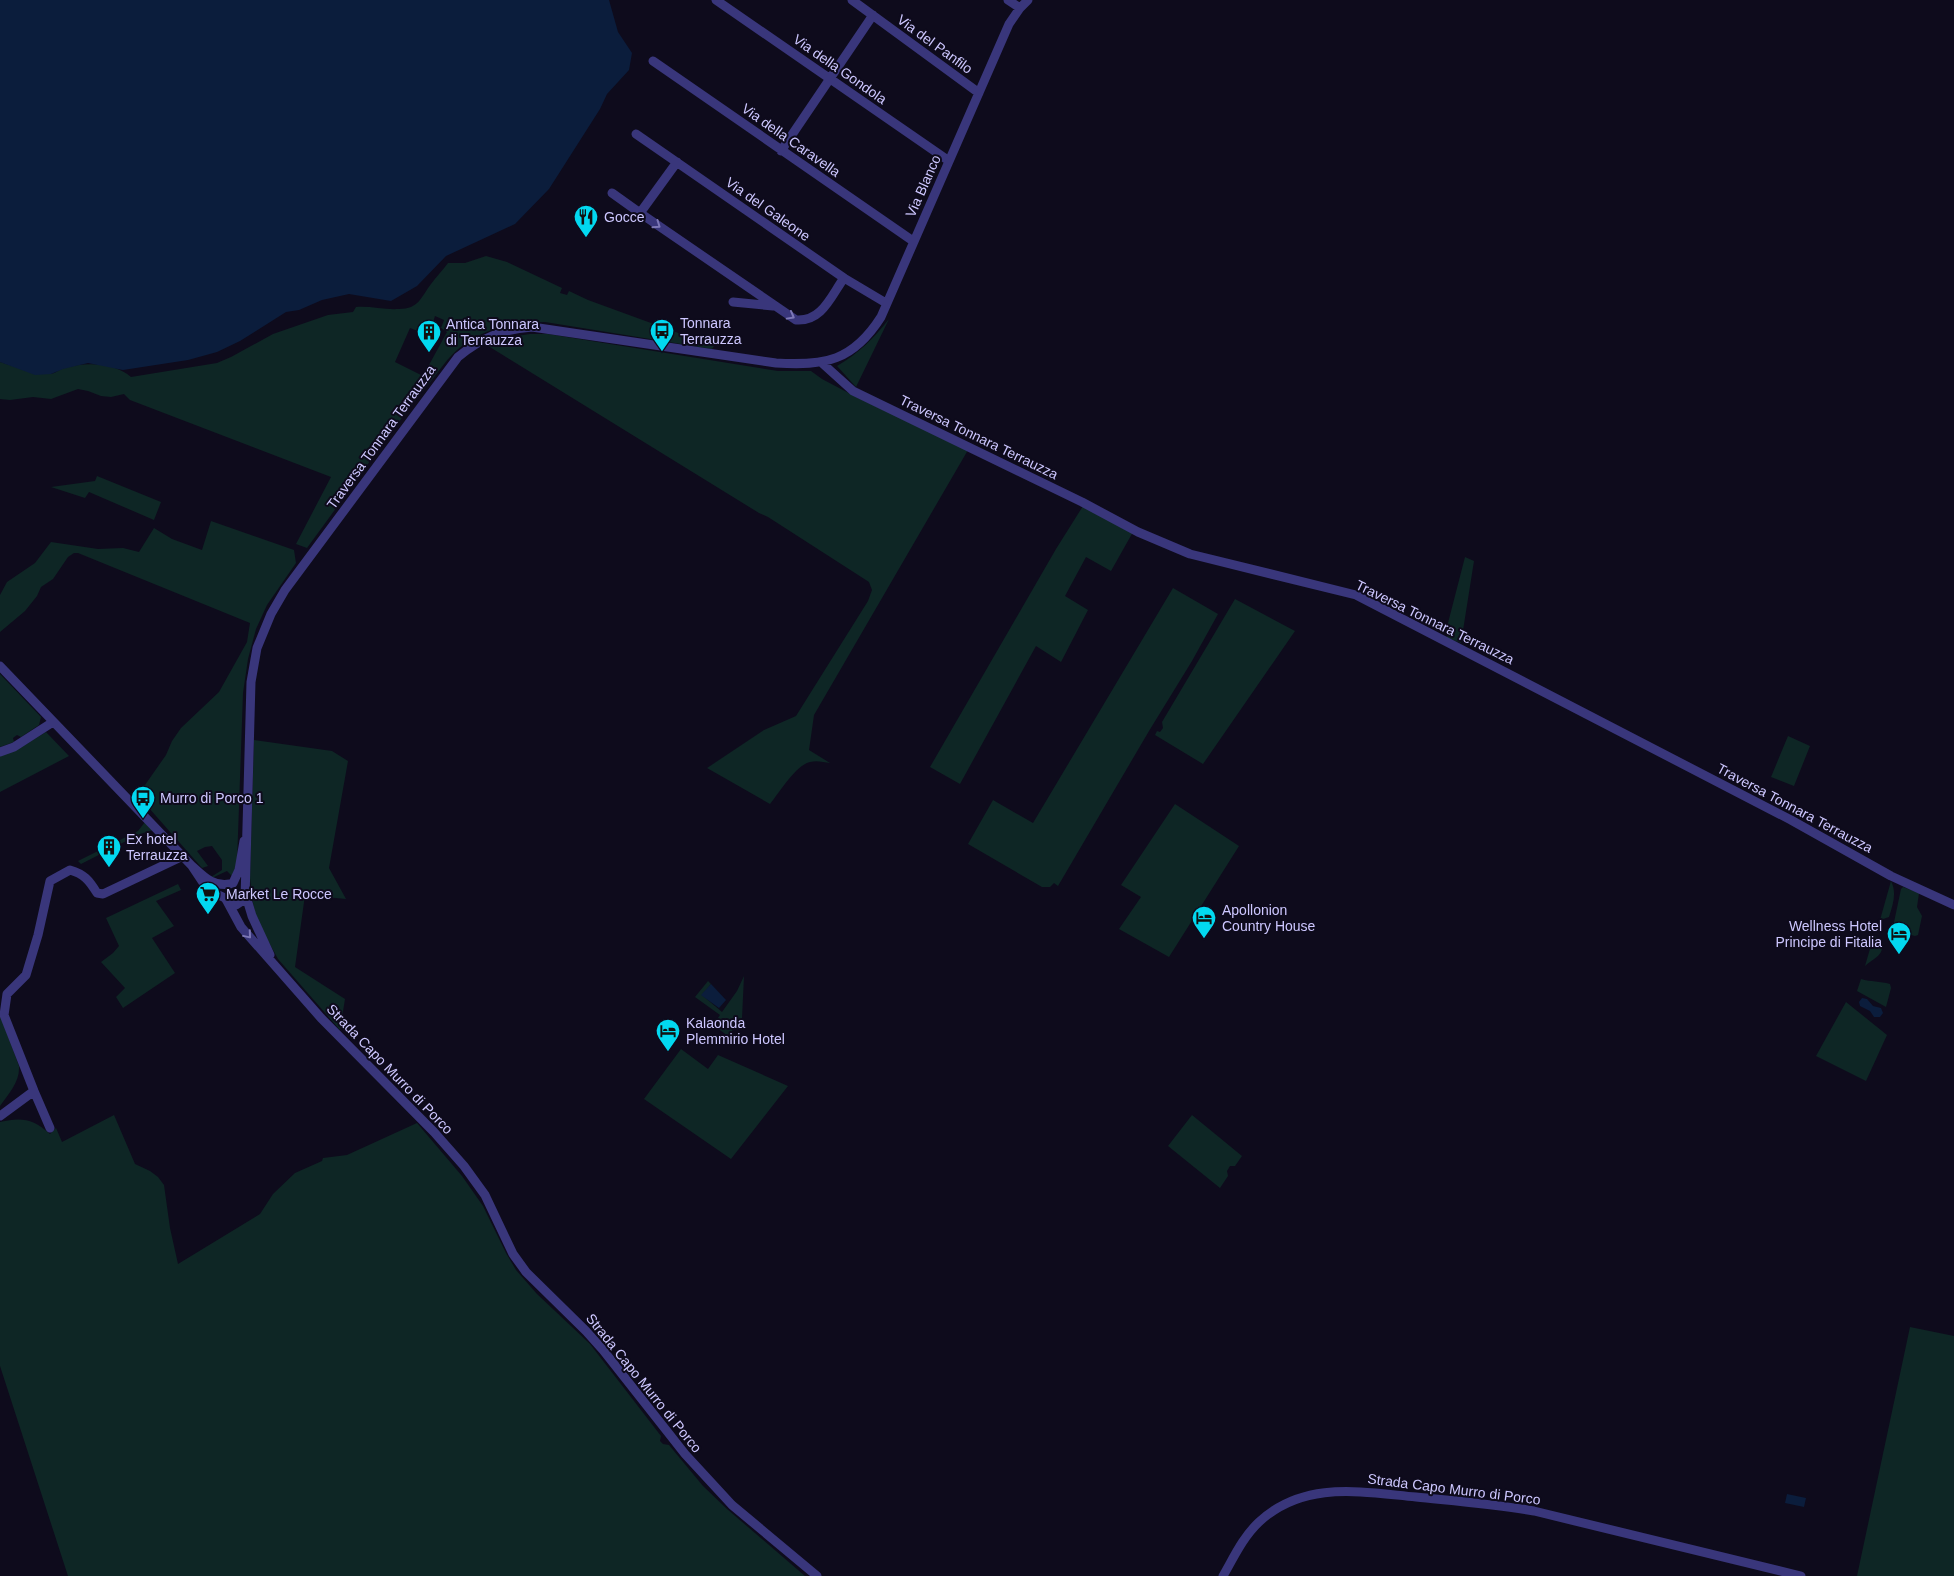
<svg xmlns="http://www.w3.org/2000/svg" width="1954" height="1576" font-family="Arial,sans-serif">
<rect width="100%" height="100%" fill="#0e0b1c"/>
<path fill="#0e2625" fill-rule="evenodd" d="M 486,256 L 507,262 L 562,288 L 560,293 L 567,295 L 569,291 L 588,300 L 714,346 L 712,349 L 545,322 C 514,322 487,327 462,346 C 448,356 438,373 427,386 C 385,438 347,494 307,548 L 296,544 L 331,477 L 130,400 L 124,394 L 111,397 L 101,396 L 88,391 L 78,389 L 51,399 L 33,397 L 10,400 L 0,399 L 0,362 C 13,366 35,374 50,374 C 54,374 59,370 64,368 C 85,362 114,362 131,377 L 217,363 L 231,357 L 273,334 L 328,315 L 353,312 L 356,307 C 371,306 385,310 399,309 C 419,309 421,297 431,284 C 436,277 443,270 448,263 L 465,263 ZM 435,316 L 444,320 L 441,328 L 447,332 L 423,376 L 395,362 L 410,328 L 423,333 L 428,321 L 433,322 Z
M 889,319 L 856,387 L 837,366 C 858,354 874,338 889,319 Z
M 530,334 L 548,334 L 778,371 L 811,371 L 822,379 L 858,398 L 968,450 L 814,715 L 809,750 L 830,763 C 823,762 817,760 810,762 C 796,765 779,793 770,804 L 707,768 L 764,730 L 796,716 L 868,601 L 872,590 L 869,582 L 768,517 L 759,513 L 485,344 L 502,338 Z
M 97,476 L 161,502 L 154,520 L 89,492 L 85,498 L 51,487 L 95,481 Z
M 1083,506 L 1133,532 L 1111,571 L 1086,557 L 1065,596 L 1088,610 L 1061,662 L 1036,646 L 960,784 L 930,767 L 1056,549 Z
M 211,521 L 294,550 L 296,563 L 267,605 L 256,629 L 248,659 L 243,693 L 237,863 L 232,876 L 227,871 L 214,877 L 211,877 L 222,870 L 222,860 L 212,846 L 205,847 L 197,851 L 208,866 L 202,868 L 133,790 L 145,785 L 166,755 L 172,741 L 181,728 L 219,692 L 247,642 L 250,623 L 78,553 L 74,553 L 68,557 L 53,579 L 41,587 L 37,596 L 25,611 L 0,632 L 0,595 L 7,582 L 35,563 L 51,542 L 98,549 L 123,548 L 139,552 L 154,528 L 172,539 L 202,550 Z
M 1465,557 L 1474,561 L 1461,643 L 1447,638 L 1448,623 Z
M 1173,588 L 1218,614 L 1192,661 L 1149,731 L 1058,886 L 1054,883 L 1050,887 L 1042,887 L 968,844 L 993,800 L 1033,823 Z
M 1235,599 L 1295,631 L 1203,764 L 1155,735 L 1157,731 L 1160,732 L 1163,728 L 1162,722 Z
M 0,674 L 41,717 L 39,725 L 21,737 L 17,735 L 13,738 L 14,742 L 0,747 Z
M 46,732 L 69,756 L 0,792 L 0,756 L 20,748 Z
M 1788,736 L 1810,746 L 1794,786 L 1771,777 Z
M 254,740 L 332,751 L 348,761 L 329,868 L 346,899 L 305,895 L 295,967 L 345,999 L 340,1030 L 278,959 L 257,921 L 253,903 L 250,878 Z
M 1175,804 L 1239,846 L 1169,957 L 1119,929 L 1141,897 L 1121,885 Z
M 145,822 L 153,830 L 140,834 L 81,864 L 78,861 L 138,831 Z
M 1891,881 C 1897,893 1893,904 1889,917 L 1880,920 Z
M 178,884 L 181,890 L 156,901 L 174,926 L 152,938 L 175,973 L 123,1008 L 116,997 L 125,988 L 101,962 L 113,953 L 119,946 L 106,918 Z
M 1903,887 L 1919,893 L 1917,907 L 1922,916 L 1918,935 L 1915,936 L 1896,931 L 1893,927 L 1901,889 Z
M 1874,935 C 1891,952 1877,956 1865,966 Z
M 744,976 L 742,1018 L 728,1036 L 713,1025 L 720,1015 L 695,997 L 708,981 L 711,984 L 702,995 L 722,1012 L 737,991 Z
M 1861,979 C 1871,982 1880,981 1890,984 L 1891,988 L 1886,1007 L 1857,991 Z
M 1846,1002 L 1887,1035 L 1866,1081 L 1816,1056 Z
M 0,1015 L 19,1066 C 20,1082 9,1093 0,1106 Z
M 681,1049 L 708,1069 L 718,1055 L 788,1086 L 731,1159 L 644,1099 Z
M 114,1115 L 135,1164 L 150,1171 L 158,1177 L 164,1185 L 170,1228 L 178,1264 L 260,1214 L 273,1194 L 295,1173 L 322,1161 L 323,1158 L 347,1155 L 417,1123 L 462,1176 L 483,1206 L 506,1253 L 516,1270 L 537,1294 L 590,1344 L 661,1436 L 660,1441 L 663,1444 L 669,1445 L 703,1486 L 727,1509 L 805,1576 L 68,1576 L 0,1366 L 0,1122 C 22,1117 33,1119 50,1134 L 56,1128 L 62,1142 Z
M 1192,1115 L 1242,1156 L 1235,1166 L 1230,1166 L 1227,1171 L 1228,1176 L 1220,1188 L 1168,1146 Z
M 1910,1327 L 1954,1336 L 1954,1576 L 1857,1576 Z"/>
<path fill="#0b1d3c" d="M 0,0 L 609,0 L 618,32 L 632,53 L 629,70 L 607,94 L 600,109 L 549,189 L 515,224 L 446,256 L 417,286 L 391,301 L 349,294 L 322,300 L 299,310 L 286,312 L 240,341 L 217,352 L 188,360 L 123,370 L 88,363 L 63,369 L 51,374 L 35,375 L 0,362 Z
M 711,984 L 726,1000 L 719,1008 L 701,995 Z
M 1862,998 L 1867,999 L 1873,1006 L 1881,1008 L 1883,1013 L 1880,1017 L 1874,1017 L 1870,1011 L 1860,1006 L 1859,1002 Z
M 1787,1494 L 1806,1498 L 1804,1507 L 1785,1503 Z"/>
<g fill="none" stroke-linecap="round" stroke-linejoin="round">
<path stroke="#39367b" stroke-width="9" d="M 716,0 L 949,161
M 852,0 L 979,93
M 1008,0 L 1020,8
M 653,61 L 913,241
M 636,134 L 844,278 L 886,303
M 781,151 L 873,15
M 677,162 L 640,213 L 796,320 C 822,322 831,296 844,278
M 612,193 L 640,213
M 733,302 L 773,306
M 822,363 L 853,391 L 1082,502 L 1138,532 L 1190,554 L 1356,595 L 1791,820 L 1891,876 L 1954,905
M 0,666 L 192,866 C 204,877 213,887 230,884
M 0,752 L 14,747 L 53,722
M 192,866 L 208,890 L 225,898 L 229,904 L 236,905 L 245,899 L 251,682 L 257,648 L 271,614 L 285,590 L 458,357 C 481,338 503,329 532,327 L 776,363 C 825,366 853,361 881,317 L 1009,24 L 1020,8 L 1028,0
M 233,883 L 239,870 L 244,841
M 246,896 L 252,916 L 270,955
M 227,901 L 241,927 L 321,1018 L 434,1132 L 464,1166 L 485,1195 L 513,1254 L 526,1272 L 586,1331 L 603,1350 L 685,1454 L 732,1505 L 817,1576
M 0,1116 L 34,1091
M 50,1128 L 34,1091 L 4,1015 L 7,994 L 26,975 L 38,935 L 50,881 L 70,870 C 84,874 89,880 97,893 L 103,894 L 183,856
M 1223,1576 C 1234,1557 1243,1537 1259,1522 C 1304,1480 1361,1492 1416,1497 C 1455,1501 1495,1504 1534,1511 L 1801,1576"/>
</g>
<defs><path id="oneway-chevron" d="M-2-3.5L2.5 0L-2 3.5" fill="none" stroke-width="1.6" stroke-linecap="round" stroke-linejoin="round" transform="scale(1.25)"/></defs>
<g stroke="#7c77b6">
<use href="#oneway-chevron" transform="translate(657 225) rotate(35)"/>
<use href="#oneway-chevron" transform="translate(791 316) rotate(29)"/>
<use href="#oneway-chevron" transform="translate(248 935) rotate(50)"/>
</g>
<defs>
<symbol id="restaurant-pin" viewBox="-11 -11 22 30"><path d="M0 17L-7.5 6A9.5 9.5 0 1 1 7.5 6Z" fill="#02d8f0" stroke="#0e0b1c"/><path d="M-5-6h1v4h1v-4h1v4h1v-4h1v5L-1.5 .5V6h-2V.5L-5-1ZM5-6V6H3V1.5H1.5Q1.5-4 5-6Z" fill="#111"/></symbol>
<symbol id="bus-pin" viewBox="-11 -11 22 30"><path d="M0 17L-7.5 6A9.5 9.5 0 1 1 7.5 6Z" fill="#02d8f0" stroke="#0e0b1c"/><path d="M-5-6H5V4H4V6H2V4H-2V6H-4V4H-5ZM-3.5-4V0h7V-4ZM-3.5 1.2v1.5H-2V1.2ZM2 1.2v1.5H3.5V1.2Z" fill="#111"/></symbol>
<symbol id="building-pin" viewBox="-11 -11 22 30"><path d="M0 17L-7.5 6A9.5 9.5 0 1 1 7.5 6Z" fill="#02d8f0" stroke="#0e0b1c"/><path d="M-4-6H4V6H1V3H-1V6H-4ZM-2.5-4.3h1.7v1.8h-1.7ZM.8-4.3h1.7v1.8H.8ZM-2.5-1h1.7V.8h-1.7ZM.8-1h1.7V.8H.8Z" fill="#111"/></symbol>
<symbol id="supermarket-pin" viewBox="-11 -11 22 30"><path d="M0 17L-7.5 6A9.5 9.5 0 1 1 7.5 6Z" fill="#02d8f0" stroke="#0e0b1c"/><path d="M-6-5.5h2.5l.6 2H6L4.5 2H-2.5L-4.4-4H-6ZM-1.5 3.2a1.3 1.3 0 1 0 .1 0ZM3 3.2a1.3 1.3 0 1 0 .1 0Z" fill="#111"/></symbol>
<symbol id="hotel-pin" viewBox="-11 -11 22 30"><path d="M0 17L-7.5 6A9.5 9.5 0 1 1 7.5 6Z" fill="#02d8f0" stroke="#0e0b1c"/><path d="M-6-4.5h1.5V1H6V5H4.5V3h-9V5H-6ZM-4 0a1.8 1.8 0 1 1 3.6 0ZM.5 0V-2.5h3Q6-2.5 6 0Z" fill="#111"/></symbol>
</defs>
<g fill-rule="evenodd">
<use href="#restaurant-pin" x="572" y="203" width="28" height="38"/>
<use href="#bus-pin" x="648" y="317" width="28" height="38"/>
<use href="#building-pin" x="415" y="318" width="28" height="38"/>
<use href="#bus-pin" x="129" y="784" width="28" height="38"/>
<use href="#building-pin" x="95" y="833" width="28" height="38"/>
<use href="#supermarket-pin" x="194" y="880" width="28" height="38"/>
<use href="#hotel-pin" x="1190" y="904" width="28" height="38"/>
<use href="#hotel-pin" x="1885" y="920" width="28" height="38"/>
<use href="#hotel-pin" x="654" y="1017" width="28" height="38"/>
</g>
<g text-anchor="middle" dominant-baseline="central" stroke-width="4" stroke-linejoin="round" paint-order="stroke">
<g font-size="14" fill="#cdc7ff" stroke="#0e0b1c">
<text transform="translate(935 44) rotate(36)">Via del Panfilo</text>
<text transform="translate(840 69) rotate(35)">Via della Gondola</text>
<text transform="translate(791 140) rotate(35)">Via della Caravella</text>
<text transform="translate(923 186) rotate(-66)">Via Blanco</text>
<text transform="translate(768 209) rotate(35)">Via del Galeone</text>
<text transform="translate(381 437) rotate(-54)">Traversa Tonnara Terrauzza</text>
<text transform="translate(979 437) rotate(26)">Traversa Tonnara Terrauzza</text>
<text transform="translate(1435 622) rotate(26)">Traversa Tonnara Terrauzza</text>
<text transform="translate(1795 808) rotate(28)">Traversa Tonnara Terrauzza</text>
<text transform="translate(390 1069) rotate(46)">Strada Capo Murro di Porco</text>
<text transform="translate(644 1383) rotate(51)">Strada Capo Murro di Porco</text>
<text transform="translate(1454 1489) rotate(7)">Strada Capo Murro di Porco</text>
</g>
<g font-size="14" fill="#cdc7ff" stroke="#0e0b1c" text-anchor="start">
<text x="604" y="217">Gocce</text>
<text x="680" y="323">Tonnara<tspan x="680" dy="16">Terrauzza</tspan></text>
<text x="446" y="324">Antica Tonnara<tspan x="446" dy="16">di Terrauzza</tspan></text>
<text x="160" y="798">Murro di Porco 1</text>
<text x="126" y="839">Ex hotel<tspan x="126" dy="16">Terrauzza</tspan></text>
<text x="226" y="894">Market Le Rocce</text>
<text x="1222" y="910">Apollonion<tspan x="1222" dy="16">Country House</tspan></text>
<text x="1882" y="926" text-anchor="end">Wellness Hotel<tspan x="1882" dy="16">Principe di Fitalia</tspan></text>
<text x="686" y="1023">Kalaonda<tspan x="686" dy="16">Plemmirio Hotel</tspan></text>
</g>
</g>
</svg>
